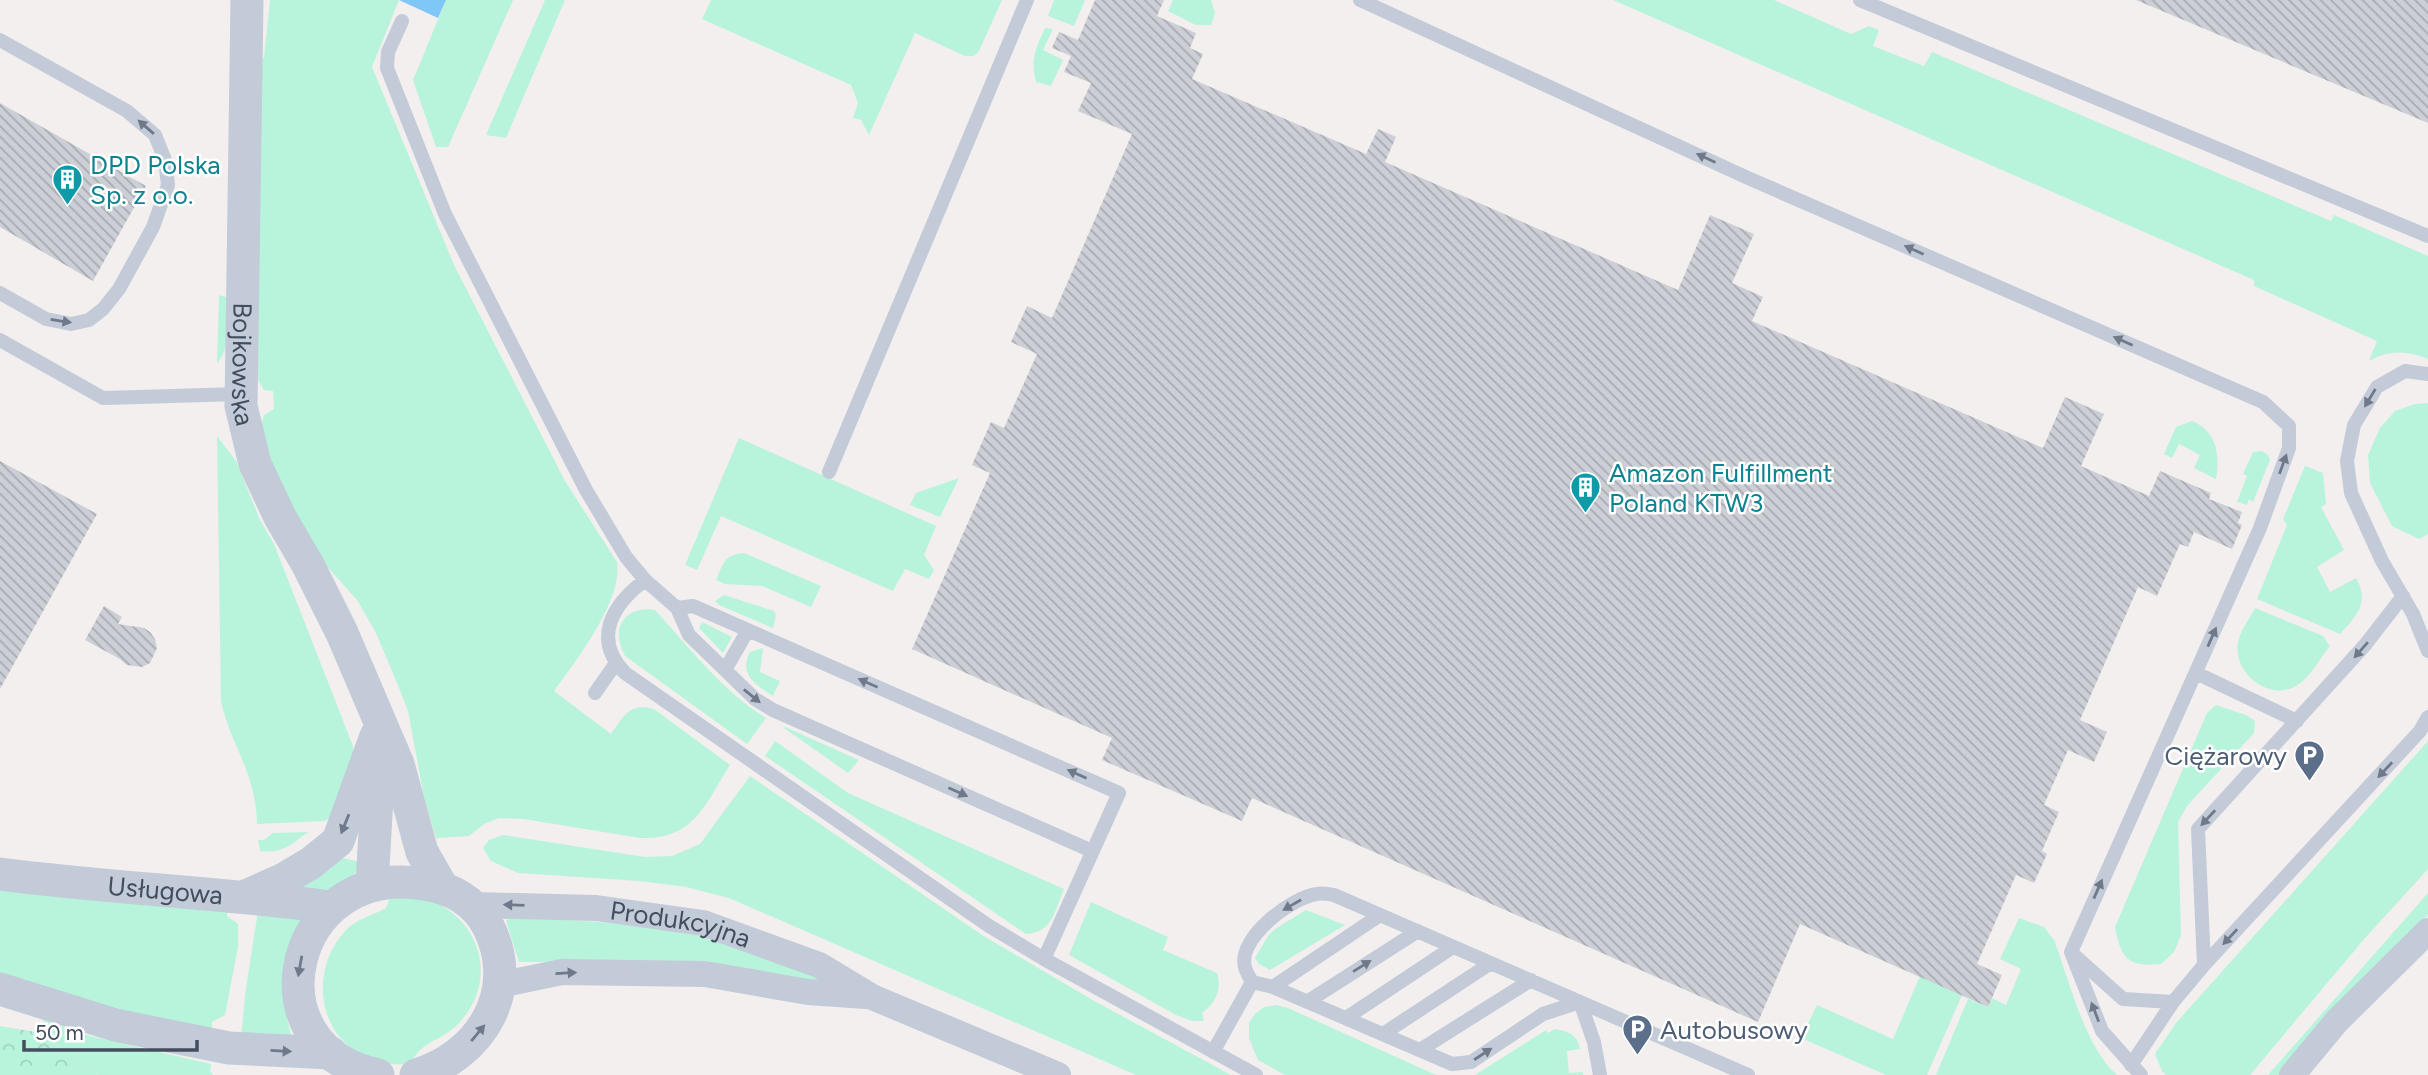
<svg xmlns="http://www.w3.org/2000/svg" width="2428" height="1075" font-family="Figtree,sans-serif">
<defs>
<pattern id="forest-crowns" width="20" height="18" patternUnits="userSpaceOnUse" patternTransform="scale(1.75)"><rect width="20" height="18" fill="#b8f4db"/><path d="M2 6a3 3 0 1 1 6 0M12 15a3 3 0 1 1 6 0" fill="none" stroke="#9fd3be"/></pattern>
<pattern id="building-back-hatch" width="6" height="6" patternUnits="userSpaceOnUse" patternTransform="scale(1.75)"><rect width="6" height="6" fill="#cdcfd7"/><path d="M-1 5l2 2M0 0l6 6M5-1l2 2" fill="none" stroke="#a8aab2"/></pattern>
</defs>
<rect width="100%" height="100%" fill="#f2efee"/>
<path fill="#b8f4db" d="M 270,0 L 399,0 L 372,67 L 454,265 L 565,481 L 617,562 C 623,600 576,661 554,691 L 611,734 C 624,716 629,702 654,709 L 730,765 C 705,804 695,840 640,838 L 524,819 L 499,818 L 484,824 L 469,836 L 436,838 L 424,797 L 408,711 L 393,673 L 375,631 L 357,600 L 324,563 L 274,477 L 261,424 L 264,415 L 274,409 L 273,391 L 264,390 L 258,380 L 255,58 L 264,58 Z
M 446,0 L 513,0 L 448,147 L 436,147 L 413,80 Z
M 545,0 L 565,0 L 506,138 L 486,135 Z
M 711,0 L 1002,0 L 979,51 L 974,56 L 965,56 L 915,33 L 869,135 L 861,120 L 853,118 L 858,103 L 851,85 L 702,19 Z
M 1054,0 L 1085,0 L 1074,26 L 1048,16 Z
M 1173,0 L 1211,0 L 1215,13 L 1211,25 L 1196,25 L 1168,11 Z
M 1613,0 L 1774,0 L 1851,34 L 1869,26 L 1879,30 L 1873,46 L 1924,66 L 1932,52 L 2331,221 L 2334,215 L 2428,256 L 2428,359 C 2408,350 2388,350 2369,361 L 2377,341 L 2254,286 L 2254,280 Z
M 1045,28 L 1053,29 L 1043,50 L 1063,60 L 1051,86 L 1036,82 C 1030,60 1036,47 1045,28 Z
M 219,295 L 229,298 C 228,319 232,346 217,363 Z
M 2428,403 L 2428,534 L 2419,539 L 2392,526 L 2370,483 L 2368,455 L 2380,428 L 2395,411 L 2415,404 Z
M 2192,421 C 2217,431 2220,455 2216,479 L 2194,468 L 2200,455 L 2179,444 L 2172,458 L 2164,454 L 2176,427 Z
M 217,436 L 236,461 L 260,520 L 274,544 L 353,746 L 353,770 L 332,815 L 325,821 L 257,824 C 256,772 231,747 221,701 Z
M 739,438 L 936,526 L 924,555 L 934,570 L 929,579 L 905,569 L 893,591 L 721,516 L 697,570 L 685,565 Z
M 2262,451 L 2268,455 L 2270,460 L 2253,502 L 2249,499 L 2247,505 L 2237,502 L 2247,476 L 2243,474 L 2253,452 Z
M 2305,466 L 2323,473 L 2326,504 L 2321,507 L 2344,550 L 2317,567 L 2330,592 L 2356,578 C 2370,602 2357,616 2340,634 L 2257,599 L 2287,525 L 2283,519 Z
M 959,478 L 940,517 L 910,505 L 916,493 Z
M 744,553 L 821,586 L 811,607 L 762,586 L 725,584 L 716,580 C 724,563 723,555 744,553 Z
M 724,595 L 774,611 L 776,615 L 773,628 L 719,605 L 715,601 Z
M 2255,608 L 2323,636 L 2330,646 C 2320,658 2311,676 2299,684 C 2272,704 2232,674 2238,642 C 2240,631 2250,618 2255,608 Z
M 646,609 L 655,610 C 689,647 722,691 766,718 L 747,744 L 625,656 C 613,634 618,612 646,609 Z
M 702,622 L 732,637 L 723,653 L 699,628 Z
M 763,648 L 760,672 L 780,681 L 773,696 C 756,685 738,674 750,652 Z
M 2216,705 L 2246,715 L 2255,721 L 2254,733 L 2187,806 L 2178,822 L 2181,935 L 2174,952 L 2161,964 C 2128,967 2121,959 2115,927 L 2207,713 Z
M 785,727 L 859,760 L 848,773 L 784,728 Z
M 775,741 L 848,793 L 1064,889 C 1054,912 1053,932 1026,934 L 765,756 Z
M 2428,741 L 2428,869 L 2365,938 L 2250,1075 L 2166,1075 L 2162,1071 L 2155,1054 L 2176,1023 Z
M 750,776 L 982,935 L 1096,1002 L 1231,1075 L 1136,1075 L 729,898 L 686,887 L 639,881 L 518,873 L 491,861 L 483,848 L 489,840 L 503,835 L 645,857 L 672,856 L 700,844 Z
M 308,832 C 292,844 282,854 260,851 L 258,840 L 264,840 L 273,833 Z
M 338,857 L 361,862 L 352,879 L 324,899 L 279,893 Z
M 0,886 L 228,908 L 227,916 L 238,924 L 238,947 L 225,1015 L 212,1022 L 212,1030 L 173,1027 L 0,974 Z
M 2428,893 L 2428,915 L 2366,974 L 2280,1075 L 2268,1075 Z
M 391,895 C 406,897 426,897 439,904 C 485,929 495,985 459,1023 C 440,1043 424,1038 410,1064 C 396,1065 381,1064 368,1058 C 315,1036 309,966 348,928 C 359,918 374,915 386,908 Z
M 1091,902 L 1168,937 L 1163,950 L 1217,973 C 1222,989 1216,1003 1202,1013 L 1204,1021 L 1192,1021 L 1176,1015 L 1069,955 Z
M 1306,910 L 1345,925 L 1270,970 L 1259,964 L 1255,958 L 1268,936 L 1275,929 Z
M 258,911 L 311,914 C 282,968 277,982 293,1043 L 241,1039 L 245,995 Z
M 509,918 C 575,920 642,922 706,937 C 745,946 785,965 823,979 L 821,983 L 667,961 L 519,962 L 506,921 Z
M 2019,918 L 2044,927 L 2054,940 C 2069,979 2085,1048 2117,1075 L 1936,1075 L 1968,999 L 1988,1007 L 1992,998 L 2006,1005 L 2021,969 L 2000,959 Z
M 1920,976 L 1962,995 L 1927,1075 L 1886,1075 L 1801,1038 L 1817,1005 L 1893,1039 Z
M 1276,1005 L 1288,1008 L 1436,1075 L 1285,1075 L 1258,1060 L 1249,1038 L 1249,1023 L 1255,1014 L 1264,1007 Z
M 44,1020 L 90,1036 L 211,1064 L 210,1071 L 213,1075 L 98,1075 L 41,1033 Z
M 1555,1029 C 1568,1031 1578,1035 1580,1049 L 1567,1051 L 1569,1073 L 1583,1072 L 1583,1075 L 1475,1075 L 1546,1030 L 1548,1033 Z"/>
<path fill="url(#forest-crowns)" d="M 0,1026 L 41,1033 L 98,1075 L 0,1075 Z"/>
<path fill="#7fc7f6" d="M 399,0 L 446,0 L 438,18 Z"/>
<path fill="url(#building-back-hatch)" d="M 1095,0 L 1164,0 L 1157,16 L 1196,33 L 1190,48 L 1203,54 L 1192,79 L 1366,154 L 1378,129 L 1396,137 L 1385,162 L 1678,290 L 1710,215 L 1754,234 L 1732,283 L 1763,297 L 1752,321 L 2043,448 L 2065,397 L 2104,414 L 2081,466 L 2149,496 L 2160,471 L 2211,493 L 2209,499 L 2242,512 L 2238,523 L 2242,525 L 2232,549 L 2194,532 L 2188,547 L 2180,544 L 2157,596 L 2138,587 L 2080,720 L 2107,732 L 2094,762 L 2068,750 L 2044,805 L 2059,812 L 2042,851 L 2047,854 L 2034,883 L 2016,875 L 1977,964 L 2002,975 L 1988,1007 L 1800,924 L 1758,1022 L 1252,798 L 1242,821 L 1102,760 L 1112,738 L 912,649 L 990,473 L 972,465 L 991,422 L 1004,428 L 1037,354 L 1011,342 L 1027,306 L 1052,318 L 1132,134 L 1078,111 L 1091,83 L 1064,72 L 1071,56 L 1052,48 L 1059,32 L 1078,40 Z
M 2136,0 L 2428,0 L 2428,123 Z
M 0,103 L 146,186 L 93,281 L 0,227 Z
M 0,461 L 97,514 L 0,689 Z
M 104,606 L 122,617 L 118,624 L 144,628 L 150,632 L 155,639 L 157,648 L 150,663 L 142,667 L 127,665 L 120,659 L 85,640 Z"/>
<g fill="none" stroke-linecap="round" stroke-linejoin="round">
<path stroke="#c3cad8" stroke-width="14" d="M 1360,0 L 1748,178 L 2263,402 L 2289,426 L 2289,448 L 2260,528 L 2071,952 L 2102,1031 L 2141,1075
M 1860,0 L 2428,236
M 402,21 L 388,52 L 387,68 L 445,214 L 586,490 L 626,557 L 645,580 L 677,608 L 689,635 L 755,699 L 773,710 L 1092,851
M 0,40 L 127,111 L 155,135 L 165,160 L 168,185 L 153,227 L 119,289 L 103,309 L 89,320 L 71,324 L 46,319 L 0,293
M 0,340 L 103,398 L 241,394
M 2428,374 L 2405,371 L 2377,387 L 2354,425 L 2347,461 L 2351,493 L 2382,561 L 2413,614 L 2428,651
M 829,472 L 1027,0
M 645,580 C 612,605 592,639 625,673 L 989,926 L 1044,959 L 1256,1075
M 677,608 L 693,606 L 1119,793 L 1044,959
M 725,670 L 748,630
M 2196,673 L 2297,721
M 595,693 L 616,663
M 2075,956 L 2123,999 L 2173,1002
M 2204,965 L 2198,829 L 2365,645 L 2403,596
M 1273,987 L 1380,915
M 1307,1002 L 1418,931
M 1346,1018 L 1453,947
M 1383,1034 L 1491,963
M 1420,1050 L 1531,980
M 1213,1052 L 1252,982
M 2131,1065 L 2173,1002 L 2204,965 L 2420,731 L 2428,717
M 1600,1075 L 1594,1042 L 1580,1002 L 1543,1014 L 1471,1062 L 1452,1064 L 1273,987 L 1252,982 C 1250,978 1246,972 1245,967 C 1237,938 1292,897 1317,894 C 1322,893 1329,894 1334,895 L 1748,1075"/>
<g stroke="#c3cad8" stroke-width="26">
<path id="s1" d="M 474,905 L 596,908 L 703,923 L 819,965 L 872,997 L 1058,1075"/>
<path d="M 499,985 L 562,972 L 705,974 L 808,992 L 866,996"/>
<path d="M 2292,1075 L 2337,1021 L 2428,931"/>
</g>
<g stroke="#c3cad8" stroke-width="33">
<path id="s2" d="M 247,0 L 241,406 L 255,464 L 280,517 L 308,565 L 342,633 L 398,764 L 422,852 L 442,887"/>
<path id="s3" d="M 0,874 C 110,888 221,893 331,907"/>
<path d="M 372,884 L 379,763"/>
<path d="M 246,896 L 284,879 L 311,863 L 338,841 L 376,736"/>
<path d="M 0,989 L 115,1025 L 229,1048 L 331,1053"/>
<path d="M 378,1075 C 246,1048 289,861 424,884 C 451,888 475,901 488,926 C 521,990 481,1056 416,1075"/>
</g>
</g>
<defs><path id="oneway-solid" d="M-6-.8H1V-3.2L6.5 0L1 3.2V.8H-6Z" transform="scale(1.75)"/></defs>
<g fill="#707989">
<use href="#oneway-solid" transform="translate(146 127) rotate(-139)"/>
<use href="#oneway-solid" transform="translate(1706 158) rotate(-155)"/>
<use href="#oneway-solid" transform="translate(1914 250) rotate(-156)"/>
<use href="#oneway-solid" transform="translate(61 321) rotate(9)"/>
<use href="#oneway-solid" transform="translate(2123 341) rotate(-156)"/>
<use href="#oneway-solid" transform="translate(2370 398) rotate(121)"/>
<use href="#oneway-solid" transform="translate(2283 464) rotate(-70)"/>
<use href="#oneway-solid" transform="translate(2212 637) rotate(-66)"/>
<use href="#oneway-solid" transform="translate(2361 650) rotate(131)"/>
<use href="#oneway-solid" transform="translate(868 683) rotate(-156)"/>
<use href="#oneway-solid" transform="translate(752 696) rotate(39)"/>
<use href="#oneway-solid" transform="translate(2385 770) rotate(133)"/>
<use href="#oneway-solid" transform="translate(1077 774) rotate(-156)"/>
<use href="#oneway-solid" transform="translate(958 792) rotate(24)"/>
<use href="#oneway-solid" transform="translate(2208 818) rotate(133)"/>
<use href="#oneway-solid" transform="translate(345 824) rotate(112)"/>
<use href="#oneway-solid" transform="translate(2098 889) rotate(-66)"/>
<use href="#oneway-solid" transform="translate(514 905) rotate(-178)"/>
<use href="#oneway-solid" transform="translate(1292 905) rotate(150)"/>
<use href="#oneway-solid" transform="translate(2230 937) rotate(133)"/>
<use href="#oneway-solid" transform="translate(300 966) rotate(100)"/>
<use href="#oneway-solid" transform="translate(1362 966) rotate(-32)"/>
<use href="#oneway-solid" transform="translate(566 973) rotate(-3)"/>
<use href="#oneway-solid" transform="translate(2095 1012) rotate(-111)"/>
<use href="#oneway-solid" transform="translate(478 1033) rotate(-50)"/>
<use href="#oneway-solid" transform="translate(281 1051) rotate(3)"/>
<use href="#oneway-solid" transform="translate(1483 1054) rotate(-33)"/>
</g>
<defs>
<symbol id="building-pin" viewBox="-11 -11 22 30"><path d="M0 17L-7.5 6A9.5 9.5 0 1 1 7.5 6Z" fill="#0f9aa8" stroke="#fff"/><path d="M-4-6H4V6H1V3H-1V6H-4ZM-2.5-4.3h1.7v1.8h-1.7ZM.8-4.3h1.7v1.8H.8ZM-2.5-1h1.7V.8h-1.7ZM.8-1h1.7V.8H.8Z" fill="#fff"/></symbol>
<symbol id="parking-pin" viewBox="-11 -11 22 30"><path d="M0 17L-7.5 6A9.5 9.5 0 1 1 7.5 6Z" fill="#5c6f8a" stroke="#fff"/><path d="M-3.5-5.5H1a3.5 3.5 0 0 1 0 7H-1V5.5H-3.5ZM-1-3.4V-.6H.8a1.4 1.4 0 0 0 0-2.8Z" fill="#fff"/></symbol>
</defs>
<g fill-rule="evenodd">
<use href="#building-pin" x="50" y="162" width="35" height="47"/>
<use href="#building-pin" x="1568" y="470" width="35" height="47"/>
<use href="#parking-pin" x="2292" y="738" width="35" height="47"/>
<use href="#parking-pin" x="1620" y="1012" width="35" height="47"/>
</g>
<g text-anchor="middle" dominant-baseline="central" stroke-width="5" stroke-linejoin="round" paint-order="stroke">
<g font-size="26" fill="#0d838f" stroke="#fff" text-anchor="start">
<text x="90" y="165">DPD Polska<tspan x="90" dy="30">Sp. z o.o.</tspan></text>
<text x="1609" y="473">Amazon Fulfillment<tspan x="1609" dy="30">Poland KTW3</tspan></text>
</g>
<g font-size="26" fill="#444d5e" stroke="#fff">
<text stroke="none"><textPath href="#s2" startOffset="364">Bojkowska</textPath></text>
<text stroke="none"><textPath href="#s3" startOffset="166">Usługowa</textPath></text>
<text stroke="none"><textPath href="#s1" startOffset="208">Produkcyjna</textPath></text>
</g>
<g font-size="26" fill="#4e5e75" stroke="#fff" text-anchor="end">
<text x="2287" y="756">Ciężarowy</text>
<text x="1660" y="1030" text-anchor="start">Autobusowy</text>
</g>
</g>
<path d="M24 1040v10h173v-10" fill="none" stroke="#444d5e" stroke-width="3.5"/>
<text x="35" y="1040" font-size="21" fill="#444d5e" stroke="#ffffff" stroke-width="5" paint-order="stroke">50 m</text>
</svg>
